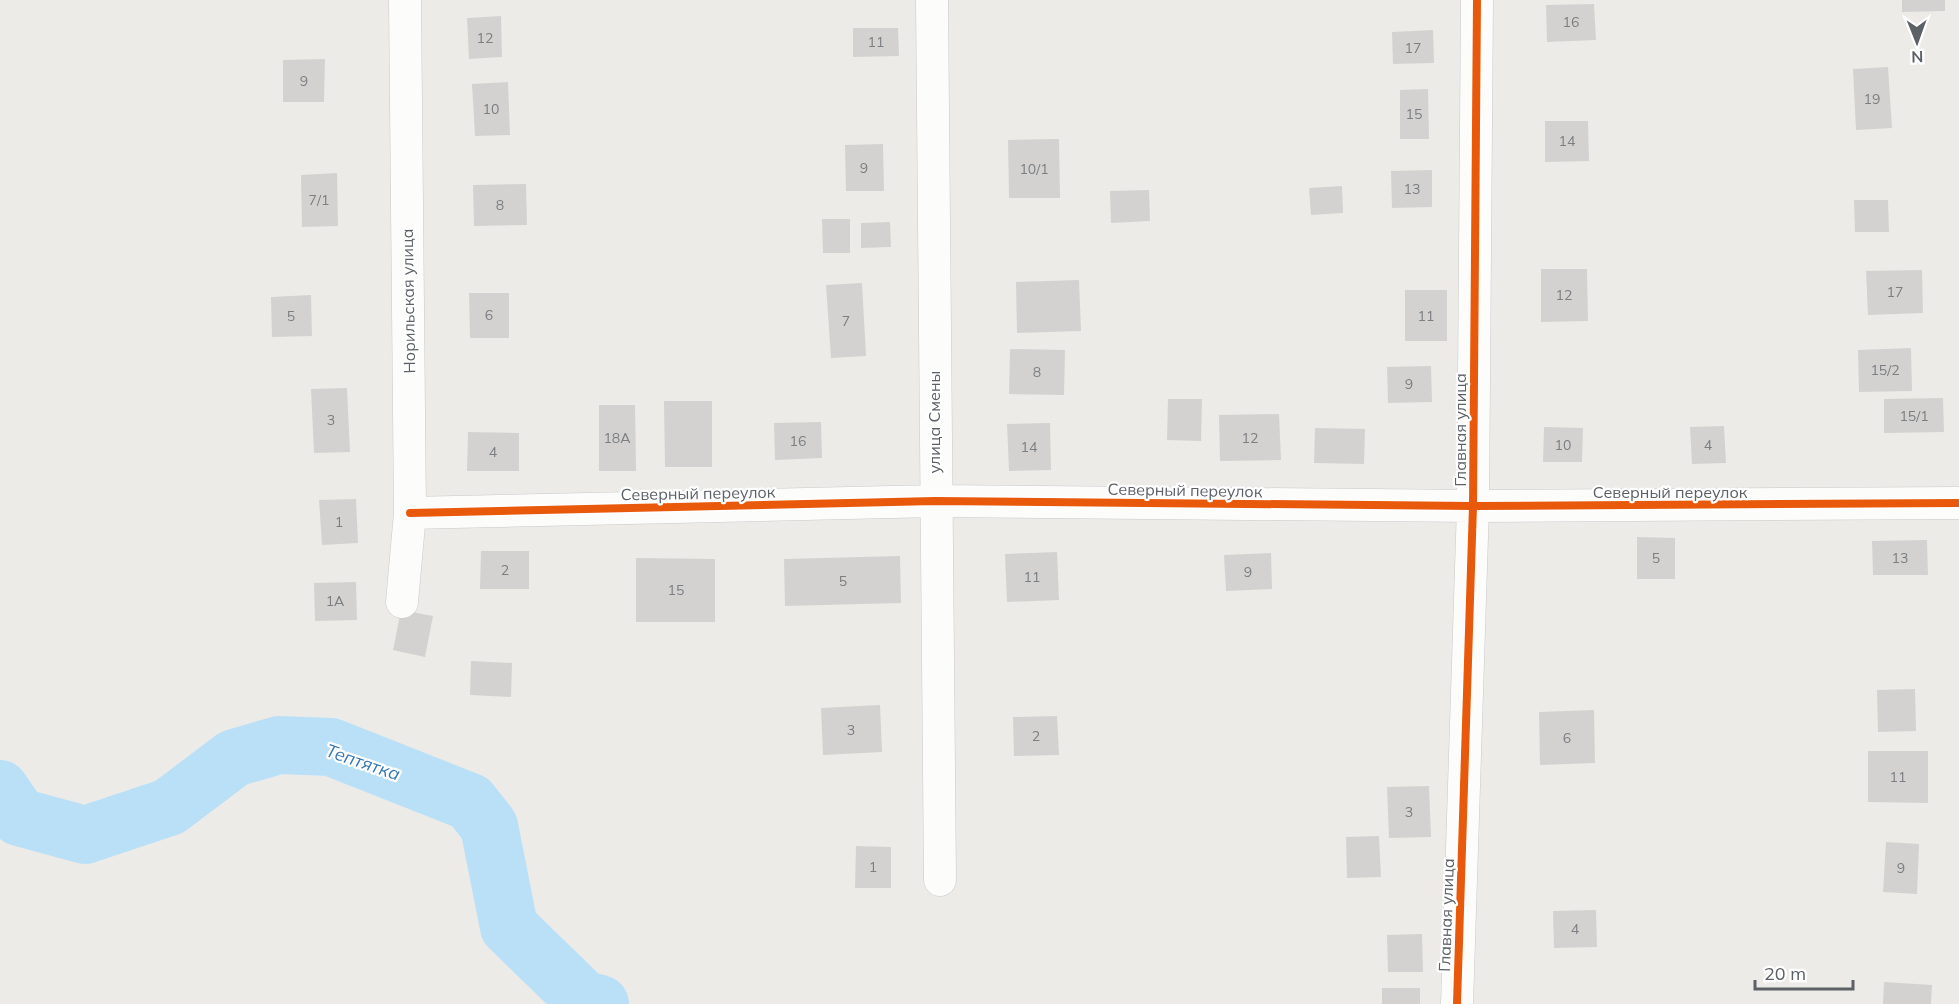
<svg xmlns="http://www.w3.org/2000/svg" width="1959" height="1004" font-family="Mulish,sans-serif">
<rect width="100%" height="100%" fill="#edebe7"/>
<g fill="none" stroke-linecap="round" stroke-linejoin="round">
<path stroke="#bae0f8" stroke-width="58" d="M 0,789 L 19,817 L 85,835 L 169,807 L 234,758 L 279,745 L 331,747 L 470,802 L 489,826 L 509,927 L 584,1000 L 600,1004"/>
</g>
<path fill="#d4d2d0" d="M 1902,0 L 1945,0 L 1945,11 L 1902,12 Z
M 1594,4 L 1596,40 L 1547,42 L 1546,5 Z
M 501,16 L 502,57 L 469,59 L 467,18 Z
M 853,28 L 898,28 L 899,56 L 853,57 Z
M 1433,30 L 1434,63 L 1393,64 L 1392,32 Z
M 325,59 L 324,102 L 283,102 L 283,60 Z
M 1888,67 L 1892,128 L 1856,130 L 1853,69 Z
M 508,82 L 510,135 L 475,136 L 472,84 Z
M 1428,89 L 1429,139 L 1400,139 L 1400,90 Z
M 1545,121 L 1588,121 L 1589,161 L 1545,162 Z
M 1059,139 L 1060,198 L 1009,198 L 1008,140 Z
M 883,144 L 884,191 L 846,191 L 845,145 Z
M 1432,170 L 1432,207 L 1392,208 L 1391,171 Z
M 337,173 L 338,226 L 302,227 L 301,175 Z
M 526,184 L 527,225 L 474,226 L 473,185 Z
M 1342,186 L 1343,213 L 1311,215 L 1309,188 Z
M 1149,190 L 1150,221 L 1111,223 L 1110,191 Z
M 1854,200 L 1888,200 L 1889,232 L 1855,232 Z
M 822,219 L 850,219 L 850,253 L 823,253 Z
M 890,222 L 891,247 L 861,248 L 861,223 Z
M 1541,269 L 1587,269 L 1588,321 L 1541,322 Z
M 1922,270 L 1923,313 L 1868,315 L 1866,271 Z
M 1079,280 L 1081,331 L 1017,333 L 1016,282 Z
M 862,283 L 866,356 L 831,358 L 826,285 Z
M 1405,290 L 1447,290 L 1447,341 L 1405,341 Z
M 469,293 L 509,293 L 509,338 L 470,338 Z
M 311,295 L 312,336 L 272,337 L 271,297 Z
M 1911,348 L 1912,391 L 1859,392 L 1858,350 Z
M 1010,349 L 1065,350 L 1064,395 L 1009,394 Z
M 1431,366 L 1432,402 L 1388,403 L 1387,367 Z
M 347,388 L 350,452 L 314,453 L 311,389 Z
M 1943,398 L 1944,432 L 1884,433 L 1884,399 Z
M 1168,399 L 1202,399 L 1201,441 L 1167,440 Z
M 664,401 L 712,401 L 712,467 L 665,467 Z
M 599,405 L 635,405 L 636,471 L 599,471 Z
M 1279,414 L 1281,460 L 1220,461 L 1219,415 Z
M 821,422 L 822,458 L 775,460 L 774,423 Z
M 1050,423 L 1051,470 L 1009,471 L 1007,424 Z
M 1724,426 L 1726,463 L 1692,464 L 1690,427 Z
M 1544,427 L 1583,428 L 1582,462 L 1543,462 Z
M 1315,428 L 1365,429 L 1364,464 L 1314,463 Z
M 468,432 L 519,433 L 519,471 L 467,471 Z
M 356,499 L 358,543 L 322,545 L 319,500 Z
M 1637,537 L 1675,538 L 1675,579 L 1637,579 Z
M 1927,540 L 1928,575 L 1873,575 L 1872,541 Z
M 481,551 L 529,551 L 529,589 L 480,589 Z
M 1057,552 L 1059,600 L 1007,602 L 1005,554 Z
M 1271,553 L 1272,589 L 1226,591 L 1224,555 Z
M 900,556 L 901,603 L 785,606 L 784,559 Z
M 636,558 L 715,559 L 715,622 L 636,622 Z
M 356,582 L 357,620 L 315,621 L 314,583 Z
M 401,610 L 433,616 L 425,657 L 393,650 Z
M 471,661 L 512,663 L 511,697 L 470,695 Z
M 1915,689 L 1916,731 L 1878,732 L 1877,690 Z
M 880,705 L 882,752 L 823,755 L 821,708 Z
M 1594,710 L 1595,763 L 1540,765 L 1539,712 Z
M 1057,716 L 1059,755 L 1014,756 L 1013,717 Z
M 1868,751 L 1928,751 L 1928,803 L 1868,802 Z
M 1429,786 L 1431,837 L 1389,838 L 1387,787 Z
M 1379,836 L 1381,877 L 1347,878 L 1346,837 Z
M 1886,842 L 1919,844 L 1917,894 L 1883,892 Z
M 856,846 L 891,847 L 891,888 L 855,888 Z
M 1596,910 L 1597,947 L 1554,948 L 1553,911 Z
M 1422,934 L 1423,972 L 1388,972 L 1387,935 Z
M 1884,982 L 1932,985 L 1931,1004 L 1883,1004 Z
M 1382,988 L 1420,988 L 1420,1004 L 1382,1004 Z"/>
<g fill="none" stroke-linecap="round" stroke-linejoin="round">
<defs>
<path id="minor" d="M 932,0 L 940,880
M 410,513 L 935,501 L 1473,506 L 1959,503
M 402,602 L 410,513 L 405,0
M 1457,1004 L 1473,506 L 1477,0"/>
</defs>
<use href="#minor" stroke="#c9c9c9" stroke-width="33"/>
<use href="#minor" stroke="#fcfcfb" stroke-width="32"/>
<defs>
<path id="cycleway" d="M 410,513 L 935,501 L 1473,506 L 1959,503
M 1457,1004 L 1473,506 L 1477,0"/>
</defs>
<use href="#cycleway" stroke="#fff" stroke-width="11"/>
<use href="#cycleway" stroke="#e8590c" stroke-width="8"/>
</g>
<g text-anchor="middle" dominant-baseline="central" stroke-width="4.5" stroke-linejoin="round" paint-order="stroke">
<g font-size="14" fill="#7b7e82">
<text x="1571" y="22">16</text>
<text x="485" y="38">12</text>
<text x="876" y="42">11</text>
<text x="1413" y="48">17</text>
<text x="304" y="81">9</text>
<text x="1872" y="99">19</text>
<text x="491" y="109">10</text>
<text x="1414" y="114">15</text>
<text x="1567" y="141">14</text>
<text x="864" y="168">9</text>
<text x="1034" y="169">10/1</text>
<text x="1412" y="189">13</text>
<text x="319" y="200">7/1</text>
<text x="500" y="205">8</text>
<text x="1895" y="292">17</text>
<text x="1564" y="295">12</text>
<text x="489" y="315">6</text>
<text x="291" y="316">5</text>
<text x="1426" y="316">11</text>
<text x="846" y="321">7</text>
<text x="1885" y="370">15/2</text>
<text x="1037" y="372">8</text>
<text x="1409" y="384">9</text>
<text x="1914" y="416">15/1</text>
<text x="331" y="420">3</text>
<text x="617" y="438">18А</text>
<text x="1250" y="438">12</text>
<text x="798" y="441">16</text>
<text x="1563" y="445">10</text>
<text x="1708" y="445">4</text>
<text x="1029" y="447">14</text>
<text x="493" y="452">4</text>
<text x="339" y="522">1</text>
<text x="1656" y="558">5</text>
<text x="1900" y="558">13</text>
<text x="505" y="570">2</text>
<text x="1248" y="572">9</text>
<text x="1032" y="577">11</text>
<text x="843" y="581">5</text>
<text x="676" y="590">15</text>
<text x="335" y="601">1А</text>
<text x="851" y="730">3</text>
<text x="1036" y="736">2</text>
<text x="1567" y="738">6</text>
<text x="1898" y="777">11</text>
<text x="1409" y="812">3</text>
<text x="873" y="867">1</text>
<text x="1901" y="868">9</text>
<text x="1575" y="929">4</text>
</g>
<g font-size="16" fill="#5c6166" stroke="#fff">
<text transform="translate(408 301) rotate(-91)">Норильская улица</text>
<text transform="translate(934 422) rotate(-90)">улица Смены</text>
<text transform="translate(1460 430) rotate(-90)">Главная улица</text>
<text transform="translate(1185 490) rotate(1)">Северный переулок</text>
<text x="1670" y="492">Северный переулок</text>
<text transform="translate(698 493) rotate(-1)">Северный переулок</text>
<text transform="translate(1446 915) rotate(-88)">Главная улица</text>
</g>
<g font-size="18" font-style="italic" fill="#3677b1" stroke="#fff">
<text transform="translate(363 762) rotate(19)">Тептятка</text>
</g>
</g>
<g transform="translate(1917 42) rotate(179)" stroke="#ffffff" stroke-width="4.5" paint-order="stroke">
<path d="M0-4.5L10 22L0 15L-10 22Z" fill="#5c6166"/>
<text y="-9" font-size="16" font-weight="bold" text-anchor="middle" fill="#5c6166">N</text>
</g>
<path d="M1755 980v9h98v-9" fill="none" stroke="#5c6166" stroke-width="3"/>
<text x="1764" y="980" font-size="18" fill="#5c6166" stroke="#ffffff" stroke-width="4.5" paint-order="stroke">20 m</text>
</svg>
